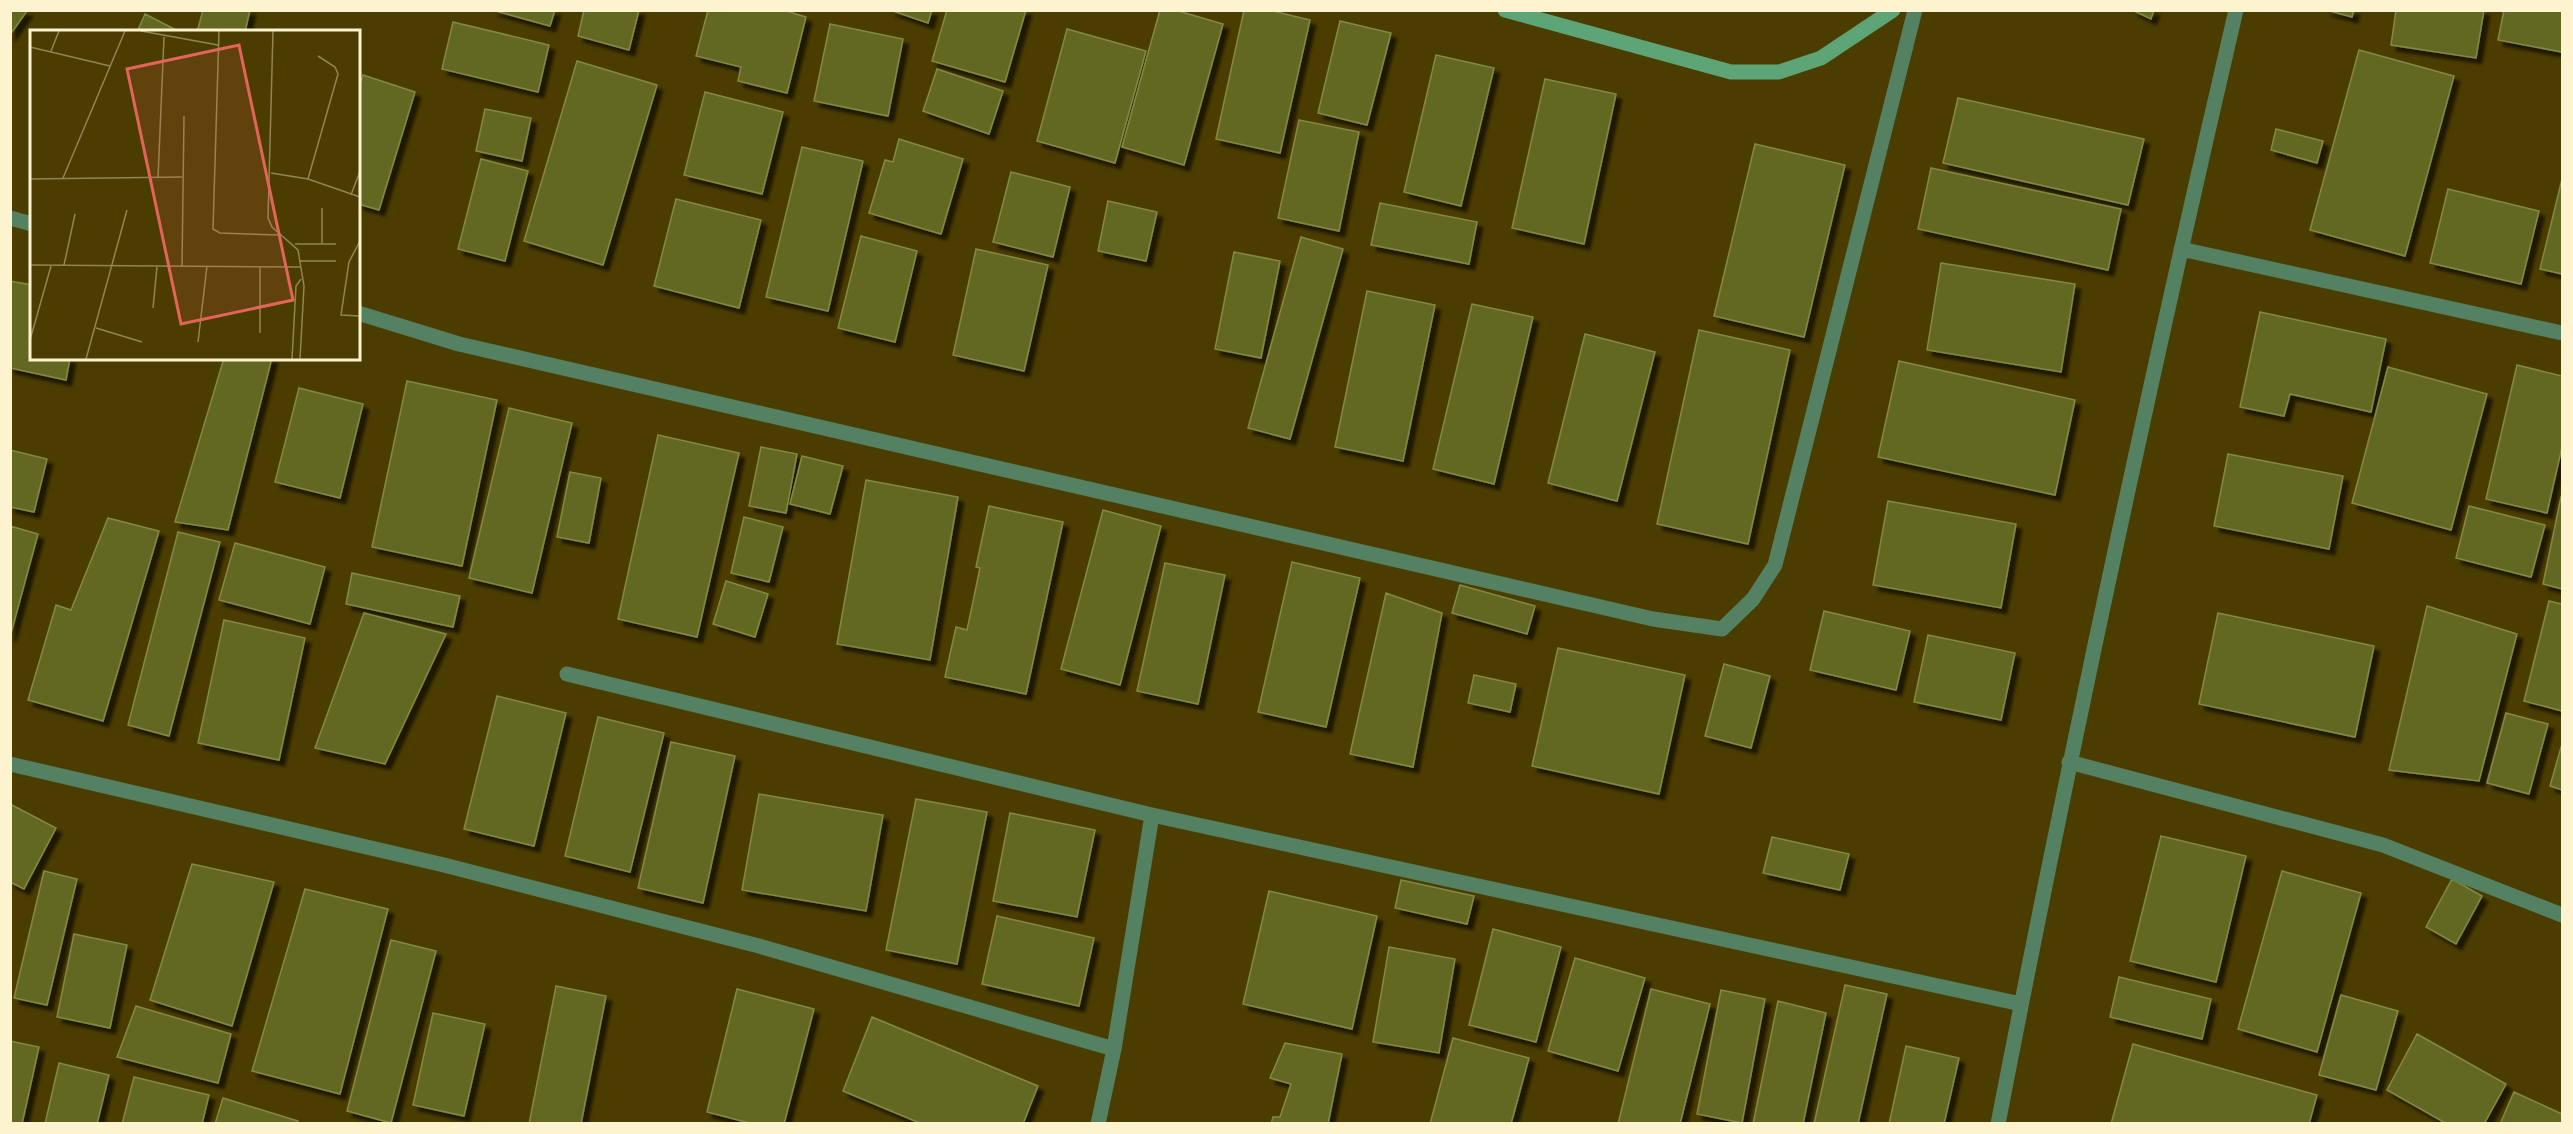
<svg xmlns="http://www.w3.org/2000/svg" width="2573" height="1134" font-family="Poppins,sans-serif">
<defs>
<filter id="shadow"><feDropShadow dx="5.5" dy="5.5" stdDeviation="1.5" flood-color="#0009"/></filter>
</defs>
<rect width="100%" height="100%" fill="#4b3c00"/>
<path fill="#626824" stroke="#838a44" stroke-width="1.5" filter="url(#shadow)" d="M 10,10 L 27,11 L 10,35 Z
M 203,10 L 250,10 L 245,32 L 197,32 Z
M 492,10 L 555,10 L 550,26 Z
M 584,10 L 639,10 L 629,50 L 578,36 Z
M 708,10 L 783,10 L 806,17 L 787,93 L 738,81 L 741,67 L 696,56 Z
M 890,10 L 932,10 L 928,23 Z
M 947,10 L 1026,10 L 1005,82 L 932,61 Z
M 1160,10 L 1175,10 L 1223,24 L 1184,165 L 1122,147 Z
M 1244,10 L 1269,10 L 1310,20 L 1280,153 L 1216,139 Z
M 2132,10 L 2154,10 L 2151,19 Z
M 2326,10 L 2354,10 L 2352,17 Z
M 2396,10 L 2484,10 L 2476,58 L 2391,45 Z
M 2504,10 L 2562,10 L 2562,52 L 2498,40 Z
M 145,14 L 180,32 L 137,32 Z
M 1340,21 L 1391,33 L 1367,125 L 1318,113 Z
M 453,22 L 549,45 L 538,92 L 442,69 Z
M 830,24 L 903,39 L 888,116 L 814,101 Z
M 1067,29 L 1146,51 L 1115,163 L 1037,141 Z
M 2359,50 L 2454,76 L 2405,256 L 2310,230 Z
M 1436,55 L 1494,68 L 1461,206 L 1404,192 Z
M 577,61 L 657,85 L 603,265 L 524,241 Z
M 937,69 L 1003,91 L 989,134 L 923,111 Z
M 363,75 L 415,92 L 379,210 L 358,204 L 358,90 Z
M 1545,79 L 1616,94 L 1584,244 L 1512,228 Z
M 705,92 L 783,112 L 762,194 L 684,175 Z
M 1958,98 L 2144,139 L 2128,205 L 1943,163 Z
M 485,109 L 531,118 L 522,161 L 476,151 Z
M 1299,120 L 1359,132 L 1339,231 L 1278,218 Z
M 2276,129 L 2323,141 L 2317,163 L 2271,150 Z
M 899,139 L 963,159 L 941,234 L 869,213 L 885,160 L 893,162 Z
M 1755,144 L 1845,165 L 1804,337 L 1714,316 Z
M 802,147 L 863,161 L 828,311 L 766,297 Z
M 481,159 L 528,171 L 505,261 L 458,249 Z
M 1931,168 L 2121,209 L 2108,270 L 1918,229 Z
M 1011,172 L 1070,187 L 1053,257 L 993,242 Z
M 2562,179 L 2562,274 L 2540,269 Z
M 2448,189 L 2539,211 L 2521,284 L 2430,263 Z
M 676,199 L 761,220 L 739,308 L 654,286 Z
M 1108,201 L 1157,212 L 1146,261 L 1098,251 Z
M 1380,203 L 1477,222 L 1469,264 L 1371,245 Z
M 861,236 L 917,251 L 895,342 L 838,328 Z
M 1301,237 L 1343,249 L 1290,439 L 1248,428 Z
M 976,249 L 1048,265 L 1024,371 L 953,355 Z
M 1234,252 L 1280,261 L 1261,358 L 1215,349 Z
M 1941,263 L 2075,284 L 2061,372 L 1927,350 Z
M 10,281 L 32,285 L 32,358 L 70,358 L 66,380 L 10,368 Z
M 1367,291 L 1435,305 L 1403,461 L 1335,447 Z
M 1472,304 L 1533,317 L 1494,484 L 1433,469 Z
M 2260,312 L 2386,339 L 2371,412 L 2290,394 L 2284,416 L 2240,407 Z
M 1699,330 L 1790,350 L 1748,544 L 1657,524 Z
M 1585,334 L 1655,352 L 1617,501 L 1548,483 Z
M 224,358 L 272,358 L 228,530 L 175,522 Z
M 1899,361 L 2075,400 L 2055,495 L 1878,457 Z
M 2517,365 L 2562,376 L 2562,447 L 2547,513 L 2486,499 Z
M 2388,367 L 2487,394 L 2451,530 L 2352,503 Z
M 407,381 L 497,400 L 462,566 L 372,547 Z
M 299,388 L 363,404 L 340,498 L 275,482 Z
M 509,408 L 572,423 L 532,593 L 469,578 Z
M 658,435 L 739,453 L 697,637 L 618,619 Z
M 761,447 L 797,454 L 786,513 L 749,506 Z
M 10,450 L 47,459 L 34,512 L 10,507 Z
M 2228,454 L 2343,476 L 2329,549 L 2214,526 Z
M 802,456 L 843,466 L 830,514 L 790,504 Z
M 570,472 L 601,478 L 589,543 L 557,537 Z
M 866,480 L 958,497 L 930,660 L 837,644 Z
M 2561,497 L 2562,497 L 2562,589 L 2543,584 Z
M 1888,501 L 2016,524 L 2001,608 L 1873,585 Z
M 989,506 L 1063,522 L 1026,694 L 945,677 L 956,627 L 967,630 L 980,568 L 976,567 Z
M 2469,506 L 2545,525 L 2531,577 L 2456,558 Z
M 1103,510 L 1161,526 L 1120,685 L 1061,669 Z
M 744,517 L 783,527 L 769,582 L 731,573 Z
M 108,518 L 159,531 L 103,721 L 28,700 L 56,605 L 71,610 Z
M 10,526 L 38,534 L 10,637 Z
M 178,532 L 220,542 L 169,736 L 128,725 Z
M 235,543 L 325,567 L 310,624 L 219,600 Z
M 1292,562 L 1360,578 L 1326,727 L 1258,712 Z
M 1165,563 L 1225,575 L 1198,704 L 1137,691 Z
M 352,573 L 460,596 L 453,627 L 346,604 Z
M 726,581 L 768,594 L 755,637 L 713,624 Z
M 1460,585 L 1535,606 L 1527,634 L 1452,613 Z
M 1386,593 L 1442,613 L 1413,767 L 1350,754 Z
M 2549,601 L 2562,604 L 2562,711 L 2524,701 Z
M 2427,606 L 2517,634 L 2479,781 L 2389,770 Z
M 1824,611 L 1910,631 L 1896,690 L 1810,670 Z
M 364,613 L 446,634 L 385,764 L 315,748 Z
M 2218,613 L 2374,646 L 2355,737 L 2199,704 Z
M 224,620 L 305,638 L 279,760 L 198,743 Z
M 1928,635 L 2015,653 L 2001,720 L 1914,702 Z
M 1558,648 L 1685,675 L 1659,794 L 1532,766 Z
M 1724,664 L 1770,676 L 1751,748 L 1705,736 Z
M 1474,675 L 1516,684 L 1510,712 L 1468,703 Z
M 497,696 L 566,713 L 534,846 L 464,829 Z
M 2506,713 L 2548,724 L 2529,794 L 2487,783 Z
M 598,717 L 664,733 L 630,872 L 565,856 Z
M 671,742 L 735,756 L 703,903 L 638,888 Z
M 2562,744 L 2562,790 L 2550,786 Z
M 759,794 L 883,815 L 866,911 L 742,890 Z
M 916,799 L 987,812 L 957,964 L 886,950 Z
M 10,804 L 56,828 L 24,889 L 10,882 Z
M 1010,813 L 1095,830 L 1077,917 L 993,901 Z
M 2161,836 L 2246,856 L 2216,982 L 2130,961 Z
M 1772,837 L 1849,854 L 1840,890 L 1763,873 Z
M 192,864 L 274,882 L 232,1026 L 150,1000 Z
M 44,871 L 77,879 L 47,1005 L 14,998 Z
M 2282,871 L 2361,893 L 2317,1052 L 2238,1029 Z
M 2452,879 L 2482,896 L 2456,944 L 2426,927 Z
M 1401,880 L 1474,896 L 1467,924 L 1395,908 Z
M 305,889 L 388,909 L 340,1094 L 252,1071 Z
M 1269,891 L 1377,916 L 1352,1029 L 1243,1004 Z
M 997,916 L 1094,938 L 1079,1006 L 982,984 Z
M 1493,929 L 1561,947 L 1536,1042 L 1469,1025 Z
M 74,934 L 127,945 L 110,1028 L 57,1017 Z
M 391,940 L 436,951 L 391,1123 L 347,1111 Z
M 1389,947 L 1455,959 L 1439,1053 L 1373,1042 Z
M 1575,958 L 1645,978 L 1618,1071 L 1548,1051 Z
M 2119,977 L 2211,999 L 2202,1039 L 2110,1017 Z
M 1845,985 L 1887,994 L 1858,1124 L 1814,1124 Z
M 556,986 L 606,996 L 581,1124 L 529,1124 Z
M 737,989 L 814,1009 L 784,1124 L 753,1124 L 707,1112 Z
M 1651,989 L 1710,1004 L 1680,1124 L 1618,1124 Z
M 1721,990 L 1765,999 L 1742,1123 L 1697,1114 Z
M 2341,995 L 2398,1011 L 2376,1090 L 2319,1075 Z
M 1778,1001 L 1826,1013 L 1803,1124 L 1753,1124 Z
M 136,1006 L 231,1034 L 218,1083 L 117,1057 Z
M 433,1013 L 485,1024 L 464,1116 L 413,1105 Z
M 872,1017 L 1038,1086 L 1023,1124 L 922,1124 L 843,1091 Z
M 2417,1034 L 2506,1084 L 2484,1124 L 2447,1124 L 2387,1090 Z
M 1453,1038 L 1529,1058 L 1511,1124 L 1430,1124 Z
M 10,1041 L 39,1047 L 22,1124 L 10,1124 Z
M 1285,1043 L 1342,1054 L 1328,1124 L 1271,1124 L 1273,1117 L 1280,1117 L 1291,1084 L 1270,1078 Z
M 2133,1044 L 2317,1095 L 2309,1124 L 2111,1124 Z
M 1906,1046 L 1959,1058 L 1944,1124 L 1889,1124 Z
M 59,1063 L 109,1075 L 97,1124 L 45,1124 Z
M 134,1077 L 209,1095 L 202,1124 L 122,1124 Z
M 2514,1092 L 2562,1114 L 2562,1124 L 2500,1124 Z
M 223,1098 L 298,1121 L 297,1124 L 215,1124 Z"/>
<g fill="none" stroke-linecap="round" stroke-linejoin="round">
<path stroke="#548162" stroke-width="15" d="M 10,218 L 32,224
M 2181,249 L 2562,333
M 358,313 L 459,344 L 1653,619 L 1722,629 L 1753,599 L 1775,565 L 1915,10
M 567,674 L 1152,815 L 2021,1004
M 2069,762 L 2383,845 L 2562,915
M 10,764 L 444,865 L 759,946 L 1114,1049
M 1098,1124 L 1114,1049 L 1152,815
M 1998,1124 C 2070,751 2150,380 2236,10"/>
<path stroke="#5da576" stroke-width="15" d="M 1505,10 L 1731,72 L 1779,72 L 1821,58 L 1893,10"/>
</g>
<g transform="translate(30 30)">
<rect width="330" height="330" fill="#4b3c00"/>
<path fill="none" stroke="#928553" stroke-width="1.5" d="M 111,1 L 188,15M 189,1 L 183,199 L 190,203 L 250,205M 243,1 L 238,188 L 242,197 L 268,220 L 274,256 L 270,329M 0,17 L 80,36M 21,21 L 29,1M 241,143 L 278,149 L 330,167M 33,148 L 95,1M 128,148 L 134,7M 0,149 L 152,147M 278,149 L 308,44 L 305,37 L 288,26M 321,165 L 330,141M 292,178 L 292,214M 330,211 L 319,232 L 311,285 L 330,286M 265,214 L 306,214M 269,231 L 306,231M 0,235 L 270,237M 34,235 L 45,184M 152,237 L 154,86M 123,278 L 127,237M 66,298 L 112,312M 230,303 L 230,237M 0,310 L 21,236M 168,312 L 177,236M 56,329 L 97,180M 262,329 L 266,256 L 271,249"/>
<path fill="#e2655a" fill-opacity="0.15" stroke="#e2655a" stroke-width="3" d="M 209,15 L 263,270 L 151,294 L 97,39 Z"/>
<rect width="330" height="330" fill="none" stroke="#fdf3cf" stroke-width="3"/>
</g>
<rect width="2573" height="1134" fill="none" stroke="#fdf3cf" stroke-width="24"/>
</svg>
